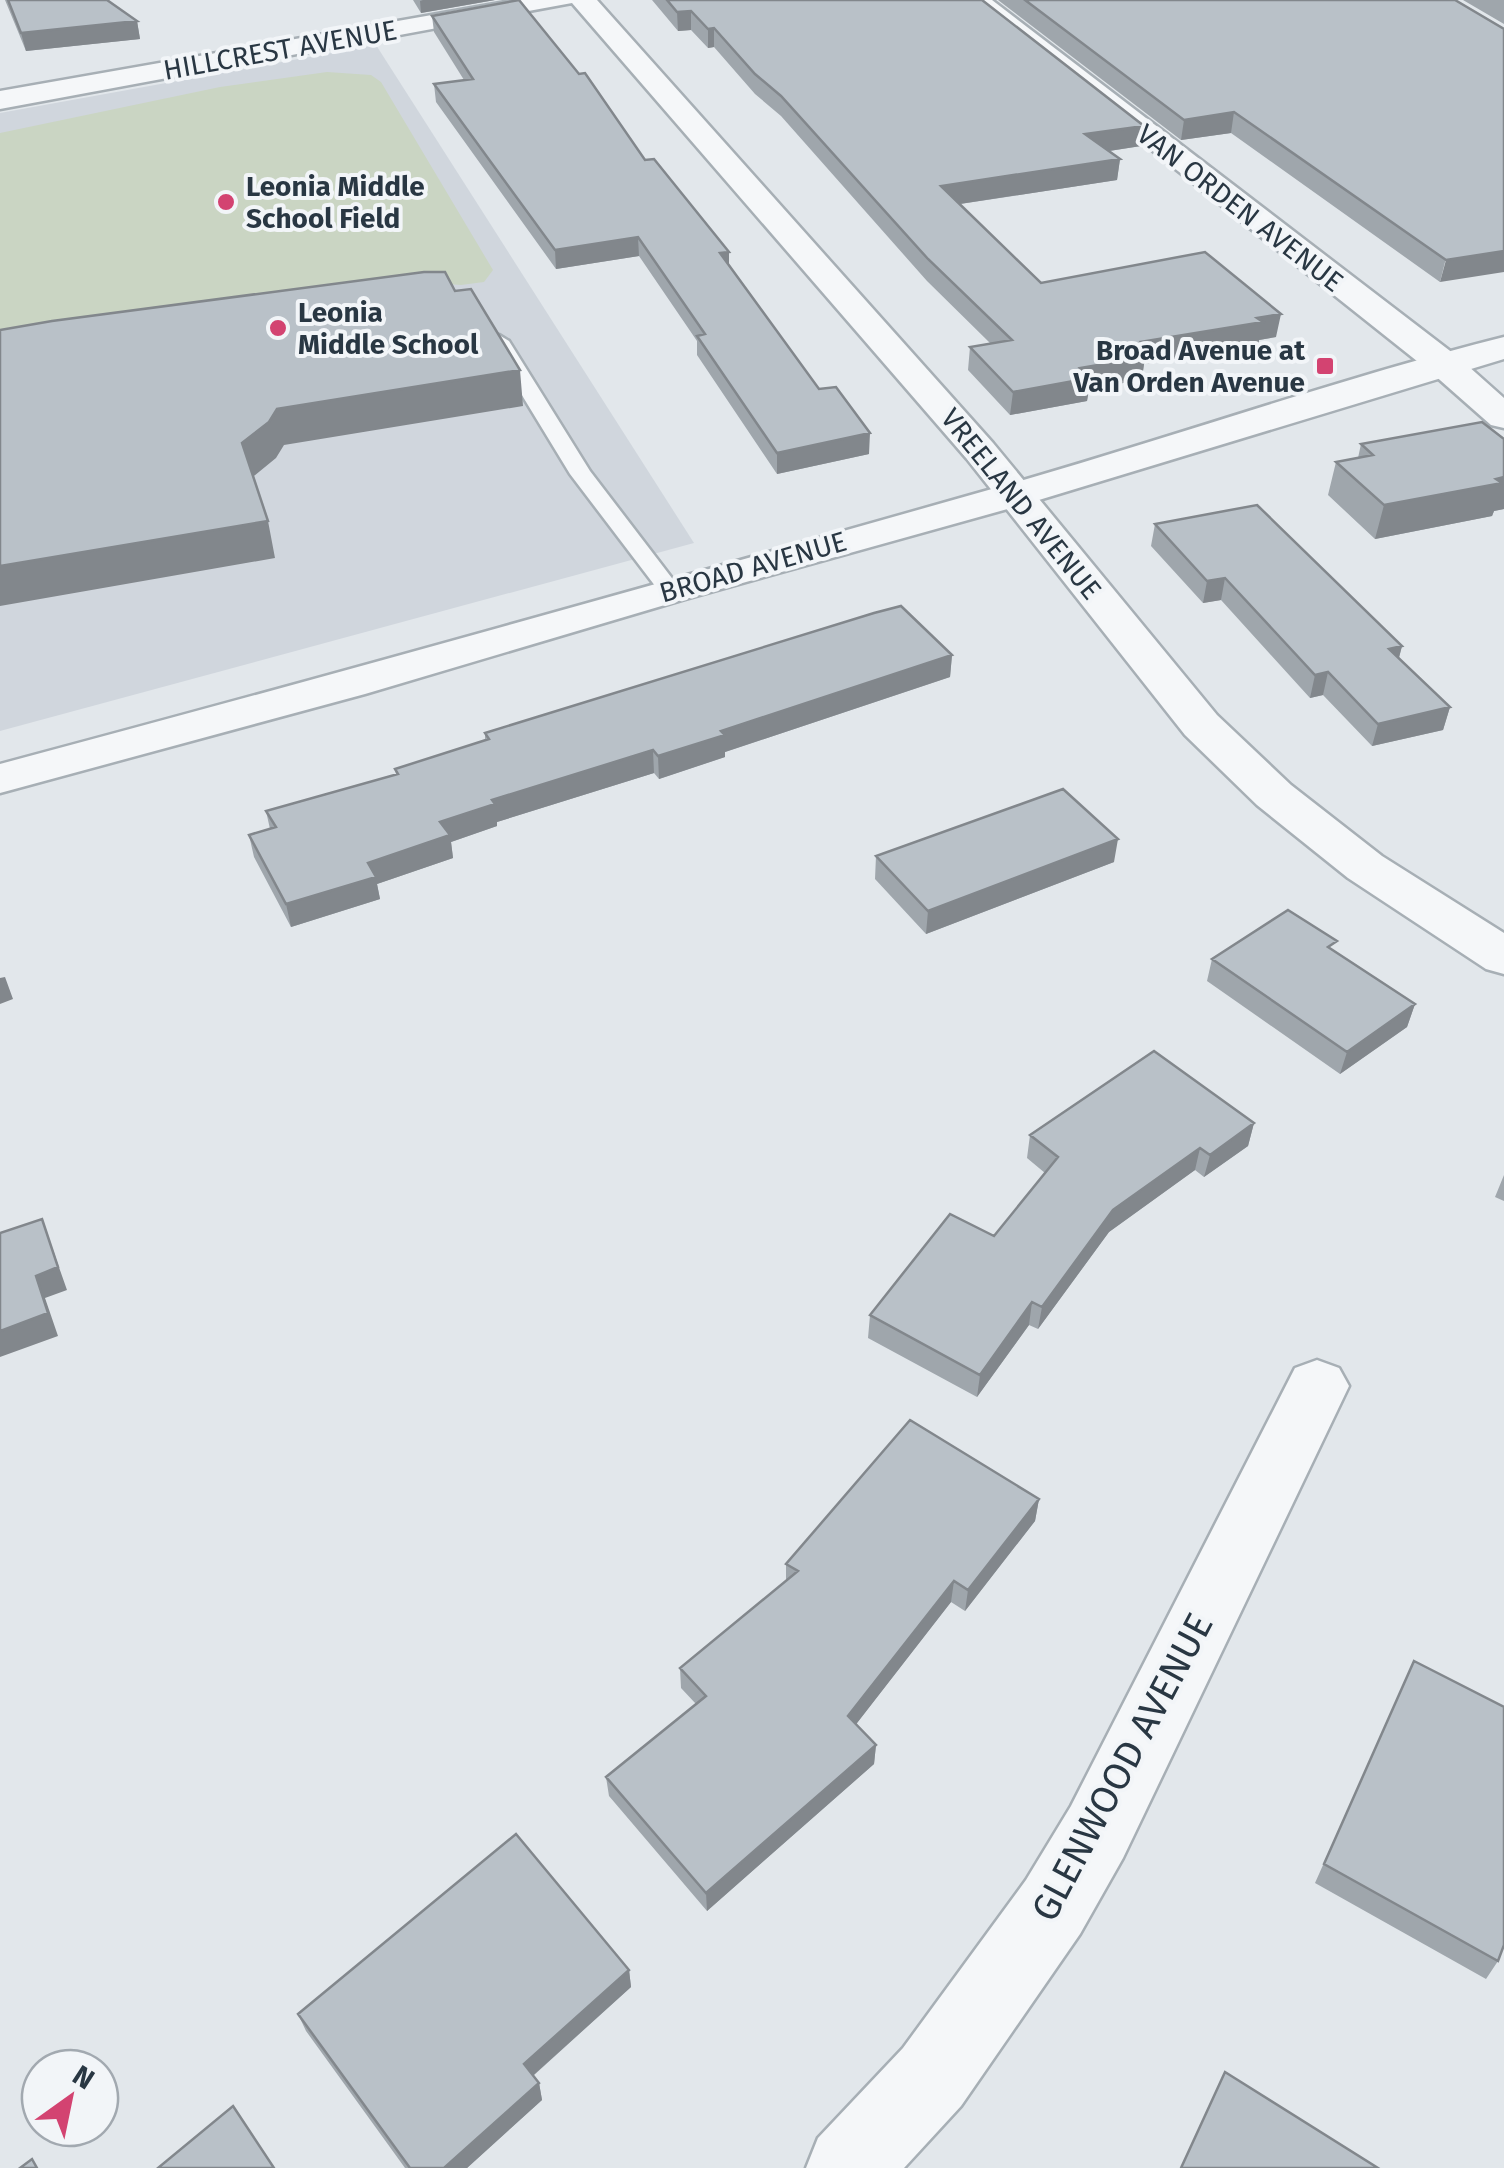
<svg xmlns="http://www.w3.org/2000/svg" width="1504" height="2168" font-family="'Fira Sans',sans-serif">
<rect width="100%" height="100%" fill="#e2e7eb"/>
<path fill="#d0d6dd" d="M 376,45 L 694,543 L 0,731 L 0,113 Z"/>
<path fill="#cad5c3" d="M 327,72 L 371,75 L 381,82 L 493,270 L 484,282 L 461,285 L 405,281 L 0,345 L 0,133 L 220,87 Z"/>
<g fill="none" stroke-linecap="round" stroke-linejoin="round">
<defs>
<path id="service" d="M 499,335 L 509,341 L 590,471 L 681,590 L 678,595 L 662,595 L 570,474 L 489,341 Z"/>
<path id="minor" d="M 517,0 L 597,0 L 993,443 L 1217,715 L 1291,785 L 1382,856 L 1504,933 L 1504,974 L 1486,969 L 1348,878 L 1257,805 L 1185,735 L 967,459 L 572,3 L 0,109 L 0,91 Z
M 963,0 L 992,0 L 1458,357 L 1504,398 L 1504,428 L 1491,425 L 1432,373 Z
M 1317,1360 L 1339,1368 L 1349,1386 L 1123,1858 L 1080,1934 L 961,2106 L 904,2168 L 806,2168 L 818,2138 L 903,2048 L 1026,1880 L 1071,1806 L 1295,1368 Z"/>
<path id="tertiary" d="M 1504,337 L 1504,359 L 1029,503 L 685,599 L 365,694 L 0,793 L 0,764 C 334,675 667,581 999,487 C 1168,439 1334,380 1504,337 Z"/>
</defs>
<use href="#service" stroke="#a7afb5" stroke-width="5"/>
<use href="#minor" stroke="#a7afb5" stroke-width="5"/>
<use href="#tertiary" stroke="#a7afb5" stroke-width="5"/>
<use href="#service" fill="#f5f7f9" fill-rule="evenodd"/>
<use href="#minor" fill="#f5f7f9" fill-rule="evenodd"/>
<use href="#tertiary" fill="#f5f7f9" fill-rule="evenodd"/>
</g>
<path fill="#9fa6ac" d="M 5,0 L 107,0 L 137,21 L 140,39 L 26,51 Z
M 413,0 L 495,0 L 421,13 Z
M 652,0 L 982,0 L 1144,126 L 1141,146 L 1109,151 L 1120,159 L 1117,180 L 960,204 L 1041,283 L 1276,337 L 1259,340 L 1258,345 L 1144,364 L 1143,371 L 1131,373 L 1129,382 L 1089,389 L 1087,401 L 1010,415 L 968,370 L 970,347 L 990,343 L 927,281 L 781,116 L 755,94 L 714,47 L 708,48 L 691,30 L 678,31 Z
M 998,0 L 1455,0 L 1504,29 L 1440,282 L 1231,133 L 1181,140 Z
M 1463,0 L 1504,0 L 1504,24 Z
M 432,16 L 645,160 L 729,266 L 819,389 L 869,454 L 777,474 L 697,355 L 697,341 L 639,256 L 556,269 L 436,102 L 434,84 L 464,80 L 434,32 Z
M 1504,439 L 1504,509 L 1494,511 L 1492,516 L 1375,539 L 1328,495 L 1336,462 L 1358,458 L 1361,444 Z
M 1155,524 L 1402,646 L 1399,658 L 1450,707 L 1443,730 L 1372,746 L 1323,695 L 1310,698 L 1221,600 L 1203,603 L 1151,546 Z
M 952,655 L 950,677 L 725,752 L 725,757 L 659,779 L 654,773 L 497,822 L 497,826 L 451,842 L 453,858 L 377,884 L 380,899 L 291,927 L 254,857 L 249,835 L 270,829 L 266,811 L 396,774 L 395,769 L 485,740 L 485,733 Z
M 876,856 L 1114,862 L 926,934 L 875,879 Z
M 1334,951 L 1415,1004 L 1407,1027 L 1340,1074 L 1207,981 L 1212,959 Z
M 1254,1123 L 1248,1146 L 1204,1177 L 1195,1170 L 1109,1232 L 1038,1329 L 1029,1325 L 977,1397 L 868,1338 L 870,1315 L 994,1236 L 1045,1173 L 1027,1158 L 1030,1135 Z
M 1504,1175 L 1504,1201 L 1495,1197 Z
M 1039,1499 L 1035,1521 L 965,1611 L 951,1602 L 856,1724 L 876,1745 L 874,1764 L 707,1911 L 609,1796 L 606,1777 L 696,1704 L 681,1688 L 680,1668 L 786,1581 L 786,1564 Z
M 1414,1661 L 1498,1961 L 1486,1979 L 1315,1883 Z
M 629,1970 L 631,1987 L 533,2076 L 539,2083 L 542,2100 L 467,2168 L 405,2168 L 306,2031 L 298,2014 Z"/>
<path fill="#82878c" d="M 423,0 L 495,0 L 421,13 L 420,1 Z
M 691,11 L 691,30 L 678,31 L 677,12 Z
M 137,21 L 140,39 L 26,51 L 21,33 Z
M 714,28 L 714,47 L 708,48 L 708,29 Z
M 1234,112 L 1231,133 L 1181,140 L 1184,120 Z
M 1144,126 L 1141,146 L 1083,155 L 1085,134 Z
M 1120,159 L 1117,180 L 940,207 L 941,186 Z
M 638,237 L 639,256 L 556,269 L 555,250 Z
M 1504,251 L 1504,272 L 1440,282 L 1446,260 Z
M 729,252 L 729,271 L 720,253 Z
M 1281,314 L 1276,337 L 1259,340 L 1258,345 L 1144,364 L 1143,371 L 1131,373 L 1129,382 L 1089,389 L 1087,401 L 1010,415 L 1013,392 L 1124,352 L 1141,342 Z
M 520,370 L 523,406 L 284,445 L 276,458 L 249,480 L 242,443 L 277,409 Z
M 870,433 L 869,454 L 777,474 L 777,453 Z
M 1504,477 L 1504,509 L 1494,511 L 1492,516 L 1375,539 L 1384,505 Z
M 268,521 L 275,558 L 0,606 L 0,566 Z
M 1225,578 L 1221,600 L 1203,603 L 1207,581 Z
M 1402,646 L 1396,668 L 1389,649 Z
M 952,655 L 950,677 L 725,752 L 725,757 L 659,779 L 658,756 L 721,731 Z
M 1328,672 L 1323,695 L 1310,698 L 1315,675 Z
M 1450,707 L 1443,730 L 1372,746 L 1378,724 Z
M 653,750 L 654,773 L 497,822 L 497,826 L 451,842 L 453,858 L 377,884 L 380,899 L 291,927 L 286,904 L 368,863 L 440,822 L 492,800 Z
M 1118,839 L 1114,862 L 926,934 L 928,911 Z
M 5,977 L 13,999 L 0,1004 L 0,978 Z
M 1415,1004 L 1407,1027 L 1340,1074 L 1347,1052 Z
M 1254,1123 L 1248,1146 L 1204,1177 L 1210,1155 Z
M 1200,1148 L 1195,1170 L 1109,1232 L 1038,1329 L 1042,1307 L 1113,1210 Z
M 42,1219 L 67,1290 L 45,1298 L 58,1336 L 0,1357 L 0,1331 L 36,1276 Z
M 1032,1302 L 1029,1325 L 977,1397 L 980,1375 Z
M 1039,1499 L 1035,1521 L 965,1611 L 968,1590 Z
M 954,1581 L 951,1602 L 847,1736 L 848,1716 Z
M 876,1745 L 874,1764 L 707,1911 L 706,1893 Z
M 629,1970 L 631,1987 L 528,2080 L 524,2064 Z
M 539,2083 L 542,2100 L 467,2168 L 444,2168 Z"/>
<path fill="#b9c1c8" stroke="#82878c" stroke-width="2.5" d="M 8,0 L 107,0 L 137,21 L 21,33 Z
M 519,0 L 579,74 L 585,73 L 645,160 L 654,159 L 729,252 L 720,253 L 819,389 L 836,387 L 870,433 L 777,453 L 697,336 L 705,334 L 638,237 L 555,250 L 434,84 L 473,79 L 432,16 Z
M 667,0 L 982,0 L 1144,126 L 1085,134 L 1120,159 L 941,186 L 1041,283 L 1205,252 L 1281,314 L 1257,318 L 1263,322 L 1141,342 L 1146,348 L 1124,352 L 1133,359 L 1080,368 L 1090,378 L 1013,392 L 970,347 L 1012,340 L 928,259 L 781,96 L 755,74 L 714,28 L 708,29 L 691,11 L 677,12 Z
M 1025,0 L 1455,0 L 1504,29 L 1504,251 L 1446,260 L 1234,112 L 1184,120 Z
M 424,272 L 445,272 L 455,291 L 471,289 L 520,370 L 277,409 L 269,422 L 242,443 L 268,521 L 0,566 L 0,330 L 52,321 Z
M 1482,422 L 1504,439 L 1504,477 L 1496,479 L 1502,483 L 1384,505 L 1336,462 L 1373,455 L 1361,444 Z
M 1257,505 L 1402,646 L 1389,649 L 1450,707 L 1378,724 L 1328,672 L 1315,675 L 1225,578 L 1207,581 L 1155,524 Z
M 901,606 L 952,655 L 721,731 L 725,735 L 658,756 L 653,750 L 492,800 L 495,804 L 440,822 L 450,835 L 368,863 L 376,877 L 286,904 L 249,835 L 276,827 L 266,811 L 398,774 L 395,769 L 489,739 L 485,733 L 874,613 Z
M 1063,789 L 1118,839 L 928,911 L 876,856 Z
M 1288,910 L 1337,941 L 1328,947 L 1415,1004 L 1347,1052 L 1212,959 Z
M 1154,1051 L 1254,1123 L 1210,1155 L 1200,1148 L 1113,1210 L 1042,1307 L 1032,1302 L 980,1375 L 870,1315 L 950,1214 L 994,1236 L 1058,1157 L 1030,1135 Z
M 42,1219 L 58,1267 L 36,1276 L 48,1313 L 0,1331 L 0,1233 Z
M 910,1420 L 1039,1499 L 968,1590 L 954,1581 L 848,1716 L 876,1745 L 706,1893 L 606,1777 L 706,1696 L 680,1668 L 798,1571 L 786,1564 Z
M 1414,1661 L 1504,1707 L 1504,1945 L 1498,1961 L 1324,1864 Z
M 516,1834 L 629,1970 L 524,2064 L 539,2083 L 444,2168 L 410,2168 L 298,2014 Z
M 1225,2072 L 1378,2168 L 1181,2168 Z
M 233,2106 L 274,2168 L 158,2168 Z
M 32,2159 L 37,2168 L 20,2168 Z"/>
<g fill="#d34371" stroke="#f2f5f8" stroke-width="4">
<circle cx="226" cy="202" r="10"/>
<circle cx="278" cy="328" r="10"/>
<rect x="1315" y="356" width="20" height="20" rx="5"/>
</g>
<g text-anchor="middle" dominant-baseline="central" stroke-width="8" stroke-linejoin="round" paint-order="stroke">
<g font-size="28" fill="#293743" stroke="#f2f5f8">
<text transform="translate(280 50) rotate(-10)">HILLCREST AVENUE</text>
<text transform="translate(1240 208) rotate(38)">VAN ORDEN AVENUE</text>
<text transform="translate(1021 504) rotate(51)">VREELAND AVENUE</text>
<text transform="translate(753 567) rotate(-16)">BROAD AVENUE</text>
</g>
<g font-size="28" font-weight="bold" fill="#293743" stroke="#f2f5f8" text-anchor="start">
<text x="246" y="186">Leonia Middle<tspan x="246" dy="32">School Field</tspan></text>
<text x="298" y="312">Leonia<tspan x="298" dy="32">Middle School</tspan></text>
<text x="1305" y="350" text-anchor="end">Broad Avenue at<tspan x="1305" dy="32">Van Orden Avenue</tspan></text>
</g>
<g font-size="38" fill="#293743" stroke="#f2f5f8">
<text transform="translate(1122 1767) rotate(-62)">GLENWOOD AVENUE</text>
</g>
</g>
<g transform="translate(70 2098) rotate(33)"><circle r="48" fill="#f2f5f8" stroke="#a2a9b0" stroke-width="2.5"/>
<path d="M0-8L18 38L0 25L-18 38Z" fill="#d34371"/>
<text y="-15" font-size="28" font-weight="bold" text-anchor="middle" fill="#293743">N</text>
</g>
</svg>
